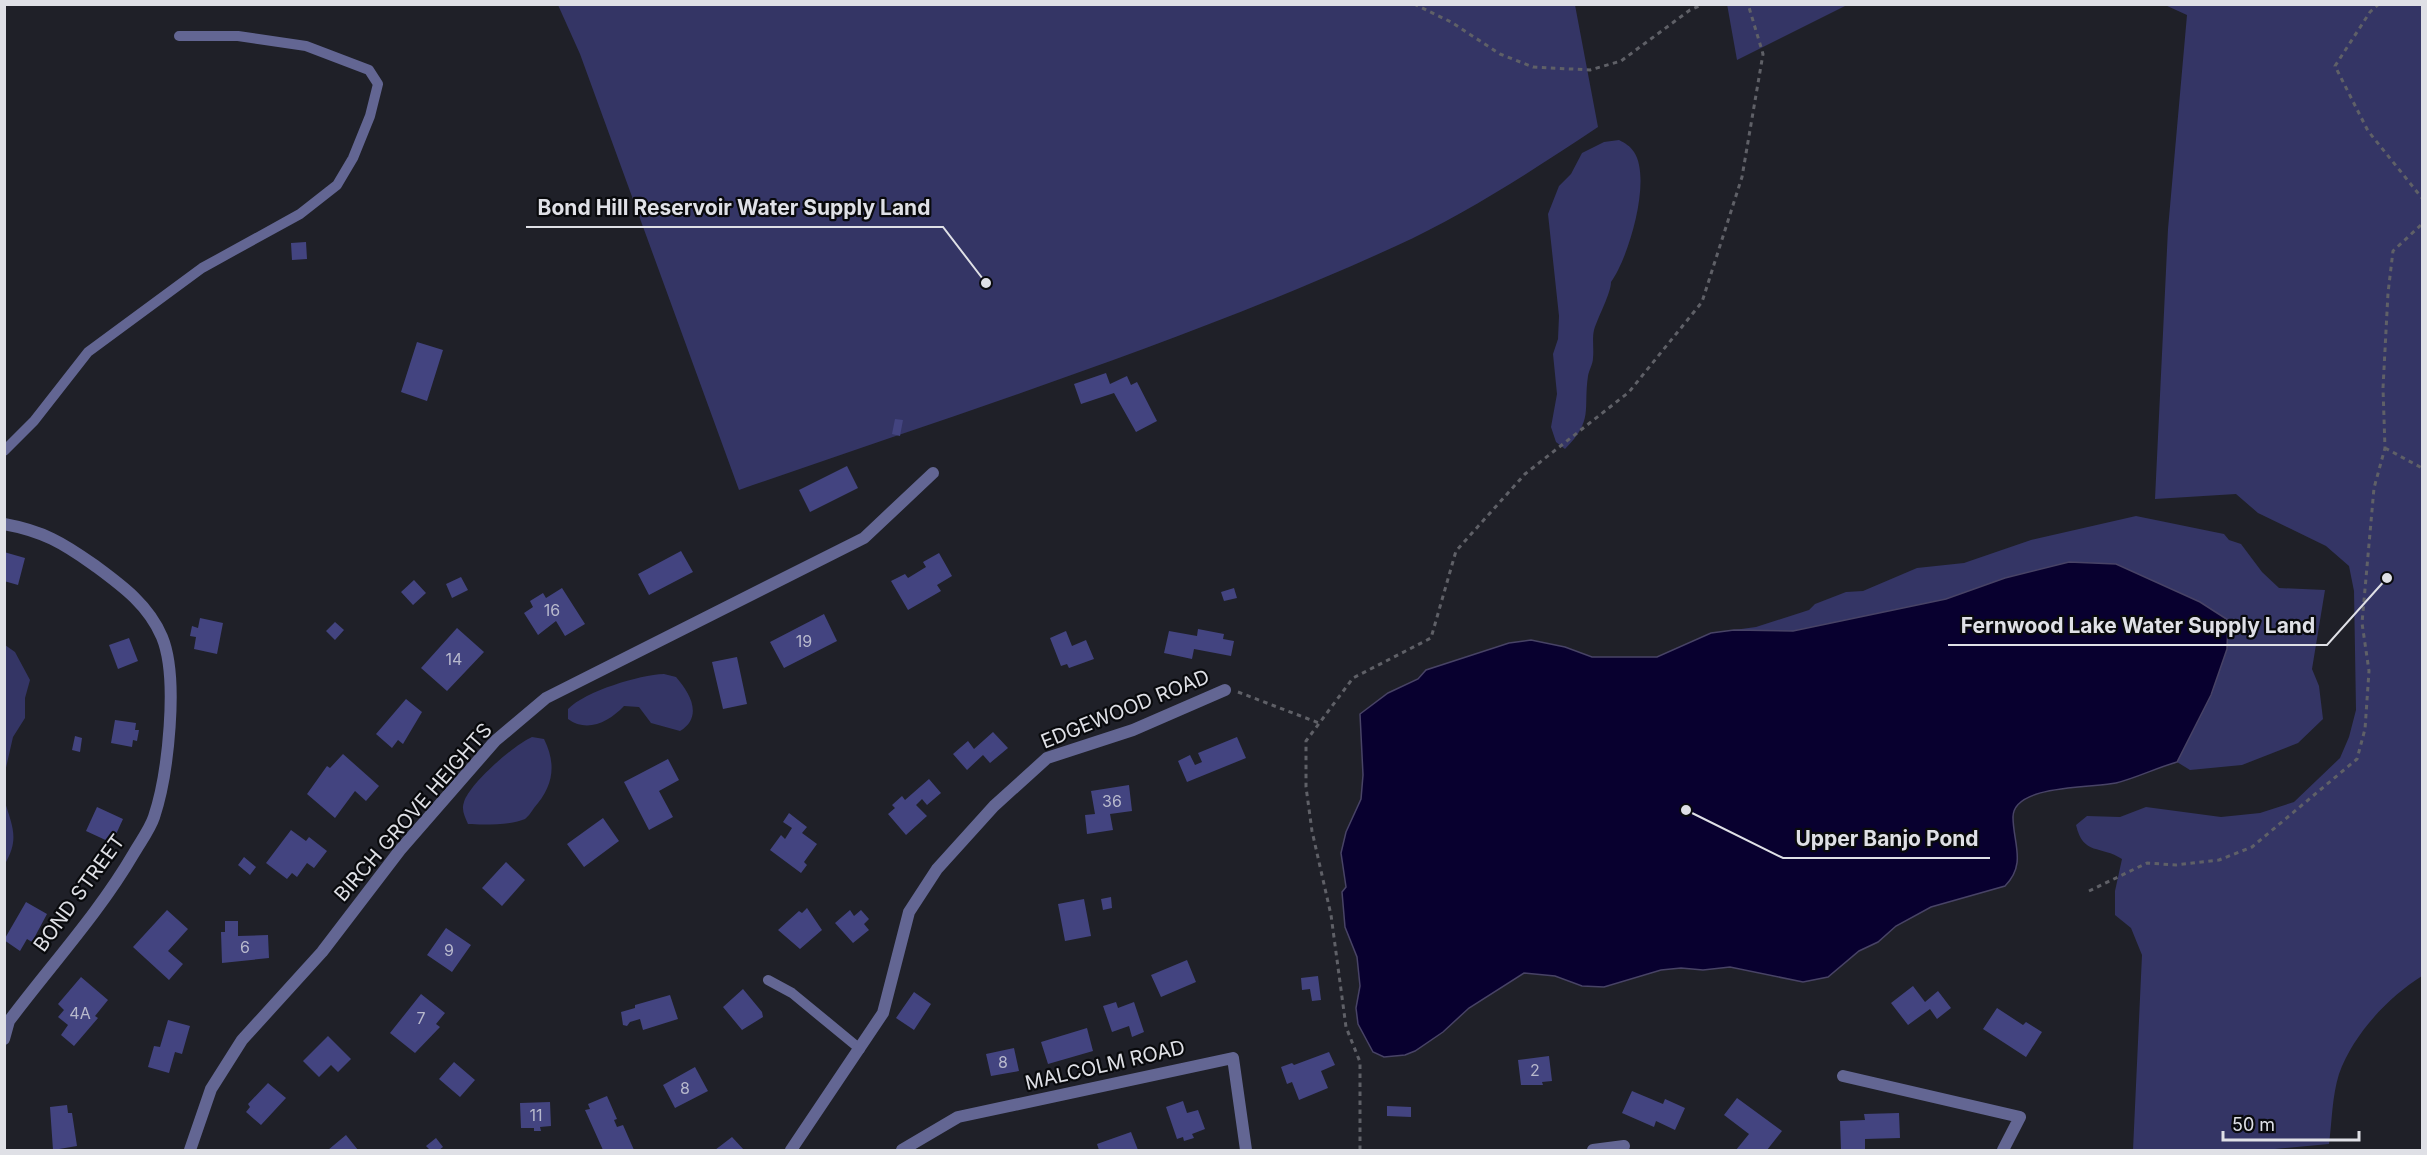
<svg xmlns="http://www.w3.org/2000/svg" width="2427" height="1155" font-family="Inter,sans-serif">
<rect width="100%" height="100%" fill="#1f2028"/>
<path fill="#343565" d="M 1727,4 L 1847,4 L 1847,5 L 1737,60 Z
M 558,5 L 1575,5 L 1598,127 C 1535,169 1464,215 1396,246 C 1184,343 959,413 739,490 L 580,54 Z
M 2165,5 L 2422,5 L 2422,976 C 2387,998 2353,1035 2339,1074 C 2332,1096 2332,1122 2329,1144 L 2264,1150 L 2133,1150 L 2142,955 L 2131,928 L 2115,915 L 2115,891 L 2122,859 C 2101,845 2083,856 2076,825 L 2087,816 L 2120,817 L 2146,807 L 2221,817 L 2260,813 L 2294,802 L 2340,758 L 2349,737 L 2356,710 L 2354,591 L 2349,566 L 2326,546 L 2258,513 L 2236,494 L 2155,499 L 2168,229 L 2187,15 Z
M 1619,140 C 1625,143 1630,146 1634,152 C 1652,179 1629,257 1611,282 C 1611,293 1598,317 1594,330 C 1592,339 1594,349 1593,358 C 1593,364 1589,370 1588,376 C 1583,410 1594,420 1565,449 L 1556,442 L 1551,427 L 1557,394 L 1553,354 L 1558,339 L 1559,316 L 1548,214 L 1559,186 L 1571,174 L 1582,153 L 1604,142 Z
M 2136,516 L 2224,534 L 2229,540 L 2241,544 L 2262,572 L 2279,588 L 2325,590 L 2312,669 L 2319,686 L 2323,719 L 2298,743 L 2242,765 L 2190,770 L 2177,762 L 2211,695 L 2227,649 L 2005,578 L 1946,599 L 1793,631 L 1734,630 L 1756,627 L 1809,610 L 1815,604 L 1846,592 L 1863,591 L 1917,568 L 1964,563 L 2031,540 Z
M 5,645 L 15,652 L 30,680 L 25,698 L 25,718 L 13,737 L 5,772 Z
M 664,674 L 676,677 C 691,694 703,717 680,731 L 651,723 L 639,707 L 624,706 C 609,722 587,733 568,719 L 568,709 C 586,691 639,675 664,674 Z
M 532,737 L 544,739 C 557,765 553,787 534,808 C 532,811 528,817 525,819 C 512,825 483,825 468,824 C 465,817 461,810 464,802 C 470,783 514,745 532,737 Z
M 4,799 C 12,826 20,838 5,864 Z"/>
<path fill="#08002f" stroke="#484366" stroke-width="1.5" d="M 2069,562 L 2116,564 L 2200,602 L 2228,620 L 2227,649 L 2211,695 L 2177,762 C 2156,768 2136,778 2116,783 C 2094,788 2013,784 2013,817 C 2013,843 2027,864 2005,886 L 1931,907 L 1896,926 L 1878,942 L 1859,951 L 1828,977 L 1803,982 L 1730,967 L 1703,970 L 1681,968 L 1661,970 L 1604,987 L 1582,986 L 1555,976 L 1524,973 L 1469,1008 L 1443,1032 L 1415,1051 L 1405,1055 L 1384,1057 L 1373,1052 L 1358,1024 L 1356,1008 L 1360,986 L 1357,957 L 1345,927 L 1342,892 L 1346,887 L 1341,853 L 1346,832 L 1361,799 L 1363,775 L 1360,714 L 1388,693 L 1418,679 L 1426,670 L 1509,643 L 1531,640 L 1565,647 L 1592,657 L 1657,657 L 1711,633 L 1734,630 L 1793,631 L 1946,599 L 2005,578 Z"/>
<path fill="#434480" d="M 306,242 L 307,259 L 292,260 L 291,243 Z
M 417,342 L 443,350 L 427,401 L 401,392 Z
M 1106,373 L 1110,384 L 1127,376 L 1131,385 L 1137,382 L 1157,421 L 1136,432 L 1114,393 L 1081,404 L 1074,384 Z
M 895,419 L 903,420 L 900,436 L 892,434 Z
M 847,466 L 858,488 L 810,512 L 799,490 Z
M 681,551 L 693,572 L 649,595 L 638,574 Z
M 4,552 L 25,558 L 18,585 L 4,581 Z
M 939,553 L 952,576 L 937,585 L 941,591 L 908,610 L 891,581 L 905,574 L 908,578 L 926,567 L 923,562 Z
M 461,577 L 468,590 L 452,598 L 446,584 Z
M 414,580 L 426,593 L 413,605 L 401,592 Z
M 562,588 L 585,624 L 565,636 L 556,621 L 538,635 L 524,613 L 533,607 L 530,601 L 543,593 L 546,598 Z
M 1234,588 L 1237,598 L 1224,601 L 1221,592 Z
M 824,614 L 837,641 L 784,668 L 770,642 Z
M 200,618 L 223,623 L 217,654 L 194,649 L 196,637 L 190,636 L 192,626 L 198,628 Z
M 335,622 L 344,630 L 335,640 L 326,631 Z
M 457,628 L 484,652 L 447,691 L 421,668 Z
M 1198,629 L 1224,634 L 1223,639 L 1234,641 L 1231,656 L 1194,649 L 1192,659 L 1164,653 L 1169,631 L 1197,636 Z
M 1066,631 L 1072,646 L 1086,640 L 1094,659 L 1069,668 L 1067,664 L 1061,666 L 1050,638 Z
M 129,638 L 138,661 L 118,669 L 109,645 Z
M 737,657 L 747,704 L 723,709 L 712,662 Z
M 406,699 L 422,712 L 403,744 L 398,740 L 392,748 L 376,734 Z
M 115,720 L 136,723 L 135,730 L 139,730 L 137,741 L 133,740 L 132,747 L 111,743 Z
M 993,732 L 1008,748 L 990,763 L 983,755 L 967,770 L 953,754 L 968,741 L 974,749 Z
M 75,736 L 82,738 L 80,752 L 72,750 Z
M 1237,737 L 1246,758 L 1187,782 L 1178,761 L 1190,755 L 1195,765 L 1202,762 L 1198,753 Z
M 343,754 L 379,786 L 366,801 L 355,791 L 335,818 L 307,794 L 327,766 L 330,768 Z
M 668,759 L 679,780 L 659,791 L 673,817 L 649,830 L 624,782 Z
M 929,779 L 941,793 L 927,805 L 922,799 L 916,805 L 927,816 L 906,835 L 888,814 L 895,808 L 892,805 L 902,796 L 905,800 Z
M 1129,785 L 1132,811 L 1110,814 L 1113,830 L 1087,834 L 1085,815 L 1095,814 L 1091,791 Z
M 97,807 L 123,819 L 112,843 L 86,831 Z
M 789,813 L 807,827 L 802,833 L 817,844 L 804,862 L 807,865 L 801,873 L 770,850 L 781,835 L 785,839 L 792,828 L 783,822 Z
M 603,818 L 619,841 L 584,867 L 567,844 Z
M 291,830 L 306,841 L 309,837 L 327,851 L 314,868 L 307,863 L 297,877 L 292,873 L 287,879 L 266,863 Z
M 244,857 L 256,867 L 250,875 L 238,865 Z
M 506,862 L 525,880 L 502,906 L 482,888 Z
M 1111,897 L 1112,908 L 1103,910 L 1101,899 Z
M 1084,899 L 1091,936 L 1065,941 L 1058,904 Z
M 26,902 L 47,914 L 32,942 L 27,939 L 20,951 L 4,940 Z
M 807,908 L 822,930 L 800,949 L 778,930 L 799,911 L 802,913 Z
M 167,910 L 188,929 L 168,951 L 183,964 L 169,980 L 133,947 Z
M 850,910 L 854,916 L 861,910 L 869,919 L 864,924 L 869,930 L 853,943 L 835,923 Z
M 225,921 L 238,921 L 238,936 L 268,935 L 269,958 L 222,963 L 221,932 L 225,932 Z
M 446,928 L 471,945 L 452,972 L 427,955 Z
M 1187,960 L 1196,982 L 1161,997 L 1151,975 Z
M 1318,976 L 1321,1000 L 1312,1001 L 1310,989 L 1302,990 L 1301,978 Z
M 81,977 L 108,1000 L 95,1016 L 98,1018 L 74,1046 L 61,1035 L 68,1025 L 58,1017 L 64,1010 L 58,1004 Z
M 1913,986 L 1925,1002 L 1938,991 L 1951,1008 L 1937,1019 L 1930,1009 L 1908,1025 L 1891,1003 Z
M 743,989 L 762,1012 L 763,1017 L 742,1030 L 723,1007 Z
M 914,992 L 931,1004 L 914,1030 L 896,1018 Z
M 421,994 L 445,1013 L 436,1024 L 440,1027 L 415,1053 L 390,1033 Z
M 670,995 L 678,1019 L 643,1030 L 640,1019 L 630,1022 L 627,1026 L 623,1025 L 621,1012 L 635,1008 L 635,1005 Z
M 1116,1002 L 1118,1008 L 1134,1002 L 1144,1032 L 1132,1037 L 1129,1026 L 1112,1032 L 1103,1006 Z
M 1997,1008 L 2023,1025 L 2026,1022 L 2042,1032 L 2026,1057 L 1983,1029 Z
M 168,1020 L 190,1026 L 182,1054 L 175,1052 L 169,1073 L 148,1067 L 154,1046 L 160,1047 Z
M 1087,1028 L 1093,1051 L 1048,1064 L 1041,1042 Z
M 328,1036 L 351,1059 L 338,1072 L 331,1065 L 319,1077 L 303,1061 Z
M 1014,1048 L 1019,1071 L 991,1076 L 986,1054 Z
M 1329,1052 L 1335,1065 L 1321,1071 L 1328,1088 L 1299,1100 L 1292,1082 L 1287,1084 L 1281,1067 L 1292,1063 L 1294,1065 Z
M 1549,1056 L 1552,1081 L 1542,1082 L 1543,1085 L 1521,1085 L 1518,1060 Z
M 454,1062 L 475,1080 L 460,1097 L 439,1079 Z
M 695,1067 L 708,1091 L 675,1108 L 663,1085 Z
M 268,1083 L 286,1098 L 261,1125 L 246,1112 L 250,1107 L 248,1104 Z
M 1632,1091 L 1663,1104 L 1665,1099 L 1685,1108 L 1675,1130 L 1656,1121 L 1654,1127 L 1622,1113 Z
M 607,1096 L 617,1119 L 614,1120 L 617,1127 L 623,1125 L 634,1150 L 603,1150 L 585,1110 L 590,1109 L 588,1104 Z
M 1737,1098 L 1782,1131 L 1767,1150 L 1736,1150 L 1749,1134 L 1724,1115 Z
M 1183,1101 L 1187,1113 L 1198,1110 L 1205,1129 L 1192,1134 L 1194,1138 L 1184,1141 L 1183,1137 L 1177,1139 L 1166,1107 Z
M 550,1102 L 551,1126 L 540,1127 L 541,1131 L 534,1131 L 534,1128 L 521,1128 L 520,1103 Z
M 67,1105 L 68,1113 L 72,1113 L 77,1146 L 53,1150 L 50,1107 Z
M 1387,1106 L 1411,1107 L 1411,1117 L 1387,1116 Z
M 1899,1113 L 1900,1138 L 1865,1139 L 1865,1150 L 1841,1150 L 1840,1121 L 1865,1120 L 1864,1114 Z
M 1131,1132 L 1138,1150 L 1099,1150 L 1097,1144 Z
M 346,1135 L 358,1150 L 328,1150 Z
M 732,1137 L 744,1150 L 715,1150 Z
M 436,1138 L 443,1147 L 439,1150 L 430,1150 L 426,1146 Z"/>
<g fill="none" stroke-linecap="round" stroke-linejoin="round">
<path stroke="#5f6067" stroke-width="3" stroke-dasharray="4.5 4.5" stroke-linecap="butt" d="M 1414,4 L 1451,22 L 1500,54 L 1533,67 L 1590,70 L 1621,61 L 1690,10 L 1704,4
M 2379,4 L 2370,12 L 2335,66 L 2368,131 L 2422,198
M 2385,448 L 2422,468
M 1238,692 L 1319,723
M 2089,891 L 2147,863 L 2176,865 L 2219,860 L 2252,847 L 2357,759 L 2365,729 L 2369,671 L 2362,623 L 2374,488 L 2385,448 L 2383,388 L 2388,293 L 2393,251 L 2422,224
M 1360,1150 L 1360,1062 L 1346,1027 L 1331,915 L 1312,831 L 1306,787 L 1306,741 L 1353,678 L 1431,638 L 1456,551 L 1525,474 L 1629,392 L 1702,302 L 1742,177 L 1763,54 L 1748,4"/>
<path stroke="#636693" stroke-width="10" d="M 4,451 L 34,421 L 88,352 L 202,268 L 300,214 L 337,185 L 353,158 L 370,116 L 378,84 L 369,70 L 306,46 L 238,36 L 179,36
M 768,980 L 792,993 L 860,1049"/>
<path stroke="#636693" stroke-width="12" d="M 4,524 C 43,531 63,543 94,565 C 121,585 148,604 162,637 C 179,678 168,775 154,817 C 150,829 141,841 134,853 C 99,913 51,965 9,1021 L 4,1039
M 1843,1076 L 2020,1117 L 2003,1150
M 190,1150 L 211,1089 L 242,1040 L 322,952 L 400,850 L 495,741 L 546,698 L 864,538 L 933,473
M 791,1150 L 883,1013 L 909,912 L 937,869 L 994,806 L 1047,758 L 1133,730 L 1225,690
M 902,1150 L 958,1117 L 1233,1058 L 1246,1150
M 1593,1150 L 1624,1146"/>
</g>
<g text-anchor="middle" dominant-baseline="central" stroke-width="4.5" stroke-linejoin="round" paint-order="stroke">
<g font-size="16" fill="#b8b9cc">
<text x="552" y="610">16</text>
<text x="804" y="641">19</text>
<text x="454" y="659">14</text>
<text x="1112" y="801">36</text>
<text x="245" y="947">6</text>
<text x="449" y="950">9</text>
<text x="80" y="1013">4A</text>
<text x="421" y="1018">7</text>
<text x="1003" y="1062">8</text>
<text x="1535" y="1070">2</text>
<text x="685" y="1088">8</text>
<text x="536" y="1115">11</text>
</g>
<g font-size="20" fill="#dfe0e6" stroke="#090a0d">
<text transform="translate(1125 709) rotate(-22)">EDGEWOOD ROAD</text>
<text transform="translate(413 812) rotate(-49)">BIRCH GROVE HEIGHTS</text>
<text transform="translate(79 893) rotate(-54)">BOND STREET</text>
<text transform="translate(1105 1065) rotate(-13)">MALCOLM ROAD</text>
</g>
</g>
<path fill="none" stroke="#dfe0e6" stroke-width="2" d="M986 283L943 227H526M2387 578L2327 645H1948M1686 810L1783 858H1990"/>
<g fill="#dfe0e6" stroke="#090a0d" stroke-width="2">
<circle cx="986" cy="283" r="6"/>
<circle cx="2387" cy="578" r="6"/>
<circle cx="1686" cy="810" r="6"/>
</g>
<g font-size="21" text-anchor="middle" font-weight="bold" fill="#dfe0e6" stroke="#090a0d" stroke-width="4.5" stroke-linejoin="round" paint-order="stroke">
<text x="734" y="215">Bond Hill Reservoir Water Supply Land</text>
<text x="2138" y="633">Fernwood Lake Water Supply Land</text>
<text x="1887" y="846">Upper Banjo Pond</text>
</g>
<rect width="2427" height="1155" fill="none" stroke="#dfe0e6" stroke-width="12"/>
<path d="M2223 1131v9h136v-9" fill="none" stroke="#dfe0e6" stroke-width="3"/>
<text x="2232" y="1131" font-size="18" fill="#dfe0e6" stroke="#090a0d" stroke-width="4.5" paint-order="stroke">50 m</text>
</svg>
